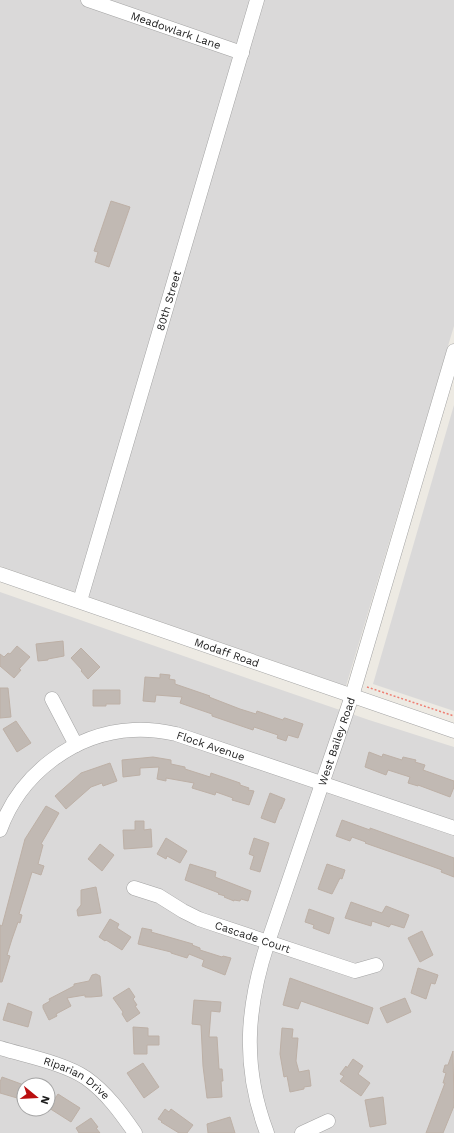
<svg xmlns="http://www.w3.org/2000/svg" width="454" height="1133" font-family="'Work Sans',sans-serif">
<rect width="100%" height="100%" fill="#edeae3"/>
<path fill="#dad9d9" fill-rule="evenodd" d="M 0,0 L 454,0 L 454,326 L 346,686 L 0,566 Z
M 454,405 L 454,711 L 373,684 Z
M 0,592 L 270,686 L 369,720 L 454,747 L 454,1133 L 0,1133 ZM 24,1085 L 48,1085 L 48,1109 L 24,1109 Z"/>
<path fill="#c1b9b3" stroke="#bdb0a6" d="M 111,201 L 130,207 L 109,267 L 95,262 L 98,252 L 94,251 Z
M 63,641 L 64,656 L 48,659 L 48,660 L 38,661 L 36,644 Z
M 17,646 L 30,657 L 19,669 L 21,670 L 14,678 L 0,666 L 0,654 L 4,657 L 8,653 L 10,654 Z
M 81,648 L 100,667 L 88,679 L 81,671 L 82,670 L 71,658 Z
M 160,674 L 170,675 L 169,679 L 175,680 L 175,684 L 210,696 L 209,697 L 240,709 L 256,714 L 257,711 L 283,720 L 284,718 L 285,718 L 303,724 L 298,738 L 288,735 L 286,741 L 277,738 L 278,735 L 254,727 L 253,730 L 212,716 L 212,714 L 180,703 L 182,697 L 156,695 L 155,702 L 143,701 L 145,677 L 160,678 Z
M 0,688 L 8,688 L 11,717 L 0,718 Z
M 93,690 L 120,690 L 120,704 L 106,704 L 106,706 L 93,706 Z
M 16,721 L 31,743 L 17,752 L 3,729 Z
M 369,752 L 382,757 L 383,754 L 402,760 L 403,757 L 416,760 L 415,762 L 425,765 L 423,770 L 454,781 L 454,787 L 450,797 L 418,785 L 418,786 L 408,783 L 410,777 L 388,770 L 386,775 L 365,767 Z
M 153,757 L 171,760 L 171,764 L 185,767 L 185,769 L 210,777 L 211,773 L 240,783 L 240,785 L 249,788 L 248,790 L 254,791 L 249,805 L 232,800 L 233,798 L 216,792 L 215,795 L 192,788 L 194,783 L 166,778 L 166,781 L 157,779 L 159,767 L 140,768 L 140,775 L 123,777 L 122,760 Z
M 110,763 L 117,781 L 103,786 L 102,783 L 91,787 L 66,809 L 55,796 L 81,773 Z
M 270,793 L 285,799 L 281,809 L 280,809 L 275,823 L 261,818 Z
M 46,806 L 59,813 L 41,844 L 43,845 L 38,864 L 44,866 L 41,875 L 32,872 L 19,914 L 22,915 L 20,923 L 18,922 L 12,939 L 7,955 L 10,956 L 2,982 L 0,982 L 0,925 L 2,926 L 25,839 Z
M 342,820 L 370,830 L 370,828 L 454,858 L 454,877 L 441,872 L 442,870 L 431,866 L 365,843 L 366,842 L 352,837 L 350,841 L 336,836 Z
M 135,821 L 144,821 L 144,830 L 151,829 L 152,847 L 124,849 L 123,830 L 135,830 Z
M 166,838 L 187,851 L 180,863 L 167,856 L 166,859 L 157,854 Z
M 254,838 L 269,843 L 260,872 L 250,869 L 254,856 L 249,854 Z
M 100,844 L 114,855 L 102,871 L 88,859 Z
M 190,864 L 216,872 L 215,877 L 251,891 L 248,901 L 241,899 L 240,901 L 234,900 L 234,901 L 224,897 L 225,896 L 218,894 L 219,893 L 185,880 Z
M 327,864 L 345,870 L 342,879 L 340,878 L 332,894 L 318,889 Z
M 96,887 L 101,913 L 78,916 L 77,910 L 81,905 L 81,890 Z
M 351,902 L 382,913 L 386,906 L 409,915 L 404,928 L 391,924 L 389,927 L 372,921 L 371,926 L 345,918 Z
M 309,909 L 334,918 L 329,934 L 313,928 L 314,925 L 305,922 Z
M 110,919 L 119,924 L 117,928 L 131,937 L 122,950 L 106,940 L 105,941 L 99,937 Z
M 142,928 L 152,930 L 151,932 L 193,944 L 192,945 L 200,948 L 200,950 L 222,957 L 223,956 L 231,958 L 225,975 L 202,966 L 204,960 L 189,954 L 187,958 L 171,953 L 171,952 L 138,944 Z
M 422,931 L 433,955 L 420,962 L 408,938 Z
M 418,968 L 438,975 L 435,984 L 431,983 L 426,999 L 411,993 Z
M 96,974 L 100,976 L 102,996 L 91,997 L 85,997 L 85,995 L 67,998 L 71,1006 L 56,1014 L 57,1016 L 49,1020 L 43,1008 L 43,1005 L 50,1001 L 49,999 L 74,986 L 74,984 L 89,981 L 92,975 Z
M 290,978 L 373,1008 L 368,1024 L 301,1001 L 298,1009 L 283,1005 Z
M 129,988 L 135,997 L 133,999 L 137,1005 L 135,1006 L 140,1013 L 127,1022 L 122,1014 L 123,1012 L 113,998 Z
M 405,998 L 411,1012 L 387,1023 L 380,1008 Z
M 194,1000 L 221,1002 L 220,1012 L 211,1011 L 209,1037 L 217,1037 L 219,1069 L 222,1069 L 223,1081 L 221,1081 L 222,1097 L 207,1098 L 203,1066 L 201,1025 L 192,1024 Z
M 8,1003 L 32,1012 L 28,1027 L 3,1020 Z
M 133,1027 L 148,1028 L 148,1036 L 159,1036 L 159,1045 L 147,1045 L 147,1054 L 134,1054 Z
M 282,1028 L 293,1029 L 292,1038 L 298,1038 L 296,1061 L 299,1072 L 309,1070 L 311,1086 L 304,1087 L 304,1089 L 290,1092 L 287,1076 L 284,1077 L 280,1054 Z
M 453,1051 L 454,1106 L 443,1133 L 426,1133 L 445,1083 L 443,1083 L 446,1073 L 443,1072 L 445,1065 L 448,1065 Z
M 353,1059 L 363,1066 L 358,1074 L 370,1083 L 361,1096 L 340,1081 L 344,1076 L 340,1074 L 346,1066 L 347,1068 Z
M 143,1063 L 159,1087 L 144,1098 L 127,1073 Z
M 2,1077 L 24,1085 L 24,1100 L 0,1093 L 0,1082 Z
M 58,1094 L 80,1108 L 71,1122 L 49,1108 Z
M 383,1097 L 386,1124 L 370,1127 L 365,1100 Z
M 165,1109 L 169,1112 L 171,1109 L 193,1125 L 187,1133 L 179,1133 L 161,1122 L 162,1121 L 158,1119 Z
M 230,1117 L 235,1133 L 208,1133 L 207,1124 Z
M 91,1118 L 98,1127 L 96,1128 L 100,1133 L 79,1133 L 76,1128 Z"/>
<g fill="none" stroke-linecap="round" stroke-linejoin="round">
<defs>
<g id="minor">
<path id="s1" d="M 88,0 L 242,53"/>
<path id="s2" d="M 0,574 L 454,731"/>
<path id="s3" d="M 80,601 L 257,0"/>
<path d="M 52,699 L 76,745"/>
<path id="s4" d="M 0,830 C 20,774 74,733 133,730 C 148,729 162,731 176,734 L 454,828"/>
<path id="s5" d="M 134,888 L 159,896 L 183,911 L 199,919 L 355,971 L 376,965"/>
<path id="s6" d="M 0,1048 C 26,1056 64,1063 86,1078 C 107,1093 121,1113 135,1133"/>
<path id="s7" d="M 267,1133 C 242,1067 246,1008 268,942 L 352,696 L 454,351"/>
<path d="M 302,1133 L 328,1121"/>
</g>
</defs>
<use href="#minor" stroke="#a3a3a3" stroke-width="15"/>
<path stroke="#ef7e72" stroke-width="1.5" stroke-dasharray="2 2" stroke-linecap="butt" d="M 367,687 L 454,716"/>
<use href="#minor" stroke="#fff" stroke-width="14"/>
</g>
<g text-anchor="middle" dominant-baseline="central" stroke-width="3" stroke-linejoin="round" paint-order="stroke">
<g font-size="11" fill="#1c1c1c" stroke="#fff">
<text stroke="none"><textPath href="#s1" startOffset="93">Meadowlark Lane</textPath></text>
<text stroke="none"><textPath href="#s3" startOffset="313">80th Street</textPath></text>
<text stroke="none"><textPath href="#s2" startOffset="240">Modaff Road</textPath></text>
<text stroke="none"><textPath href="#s7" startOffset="407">West Bailey Road</textPath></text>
<text stroke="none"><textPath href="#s4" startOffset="256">Flock Avenue</textPath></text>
<text stroke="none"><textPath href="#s5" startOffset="129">Cascade Court</textPath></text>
<text stroke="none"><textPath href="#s6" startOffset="83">Riparian Drive</textPath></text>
</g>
</g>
<g transform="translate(36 1097) rotate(108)"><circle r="19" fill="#ffffff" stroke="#a4a4a4"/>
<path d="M0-3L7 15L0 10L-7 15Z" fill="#ba0e0f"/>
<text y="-6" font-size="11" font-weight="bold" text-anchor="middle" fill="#1c1c1c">N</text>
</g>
</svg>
